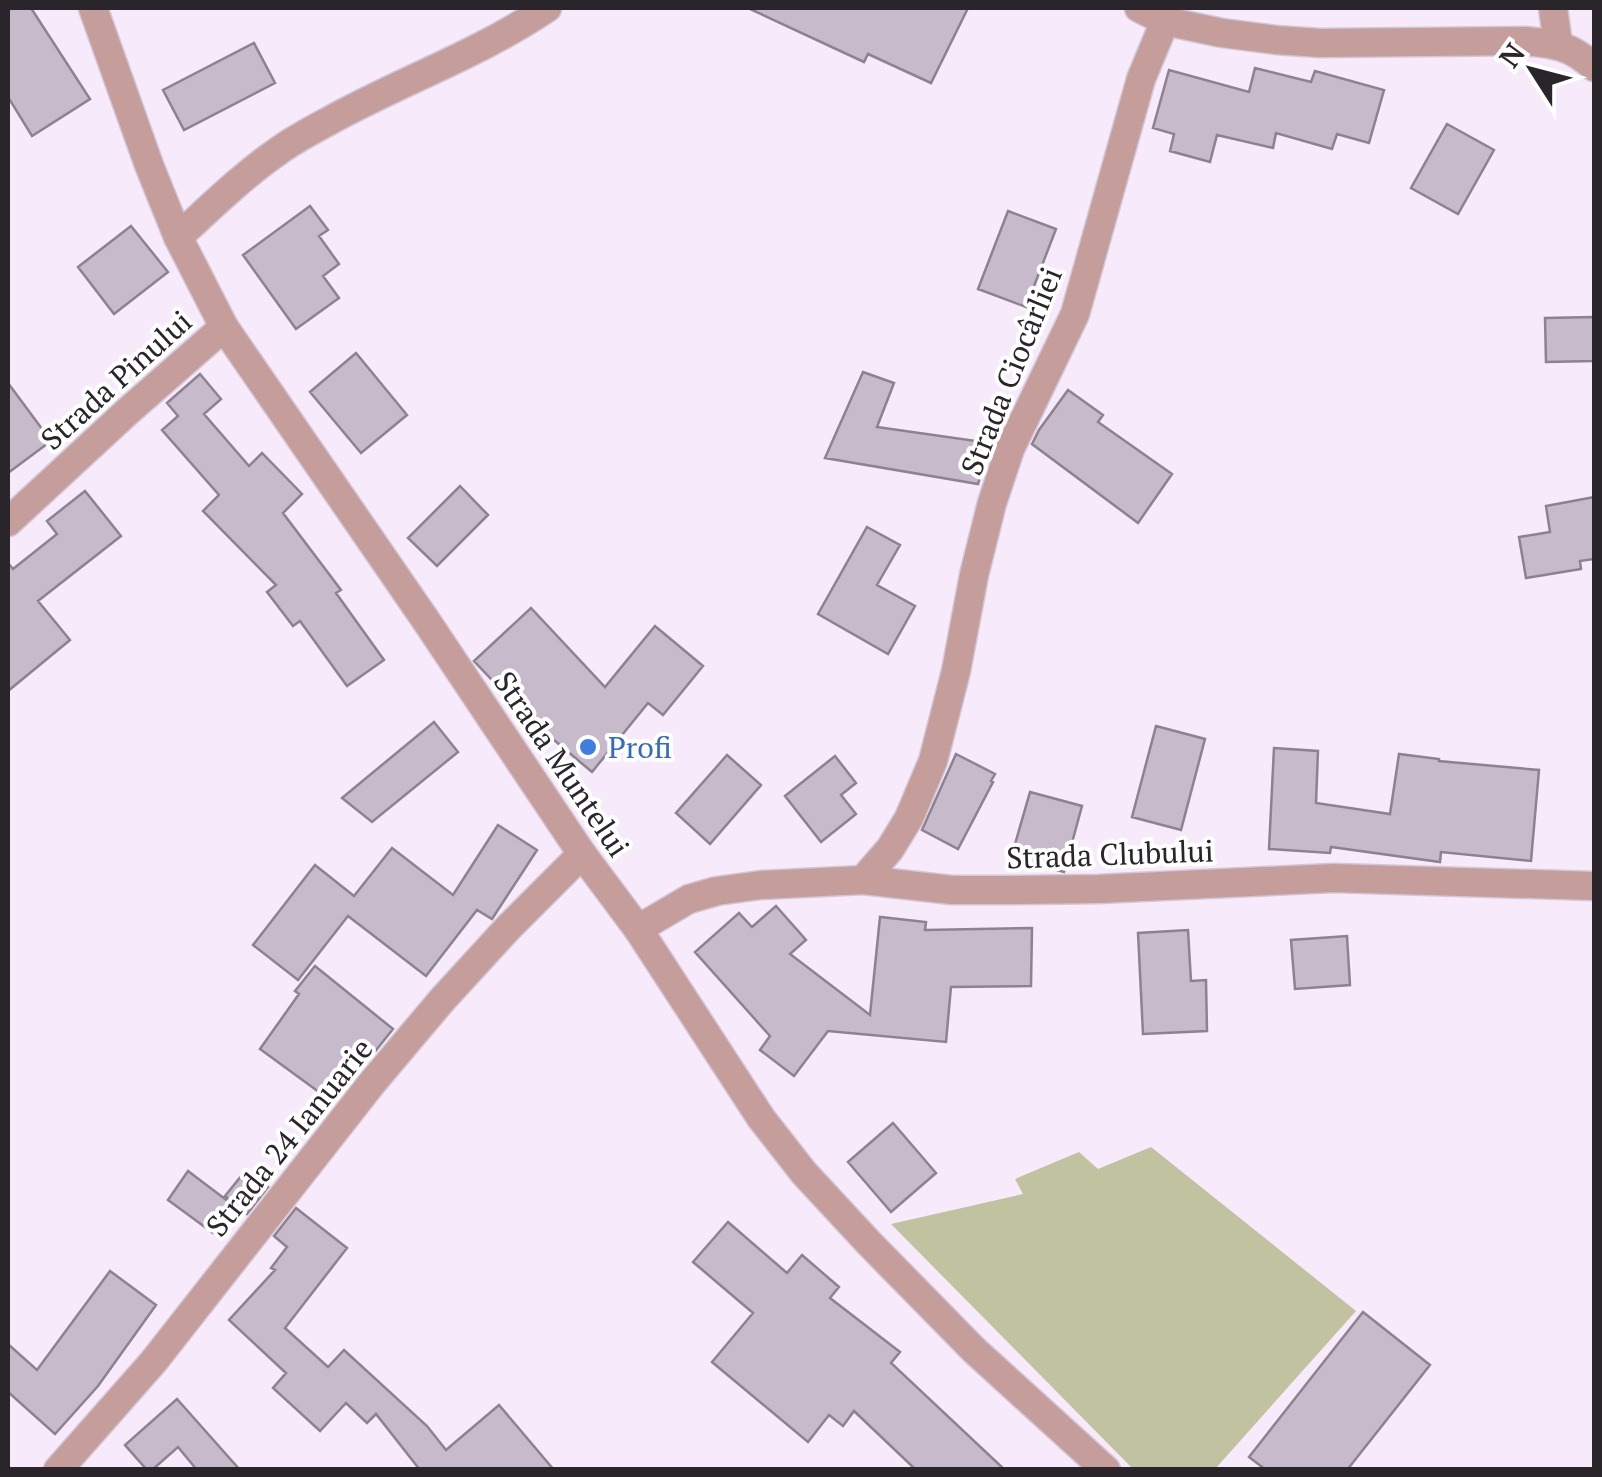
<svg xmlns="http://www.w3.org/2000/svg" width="1602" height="1477" font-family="'PT Serif',serif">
<rect width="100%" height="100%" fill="#f6eafb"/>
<path fill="#c0c2a0" d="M 1151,1147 L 1356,1311 L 1215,1469 L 1133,1469 L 891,1224 L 1023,1194 L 1015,1179 L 1079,1152 L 1098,1169 Z"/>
<path fill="#c6bacb" stroke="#8d8291" stroke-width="2.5" d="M 8,8 L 31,8 L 90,99 L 32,136 L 8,97 Z
M 748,8 L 968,8 L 931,83 L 868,54 L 864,62 Z
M 254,43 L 275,83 L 184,130 L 163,90 Z
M 1255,68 L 1311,82 L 1315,71 L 1384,90 L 1369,143 L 1337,134 L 1332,149 L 1276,133 L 1273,148 L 1217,135 L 1210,162 L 1170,151 L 1174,134 L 1153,128 L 1169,70 L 1249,92 Z
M 1447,124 L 1494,150 L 1458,214 L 1411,188 Z
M 310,206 L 328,230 L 319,236 L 339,264 L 323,276 L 339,298 L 296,329 L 243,255 Z
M 1008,211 L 1056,229 L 1026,307 L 978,289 Z
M 131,226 L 168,272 L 114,314 L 78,267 Z
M 1594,317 L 1594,361 L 1546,362 L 1545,318 Z
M 356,353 L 407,415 L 361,453 L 310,392 Z
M 863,372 L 894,383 L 877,427 L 990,443 L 978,484 L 825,458 Z
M 200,374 L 221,399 L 204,414 L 249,466 L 262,453 L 302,494 L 283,513 L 341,590 L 336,593 L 384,660 L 347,686 L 300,621 L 293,626 L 267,592 L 276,585 L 203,511 L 219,495 L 162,430 L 178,416 L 167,403 Z
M 8,383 L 51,441 L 8,473 Z
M 1068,390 L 1103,415 L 1098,422 L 1172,474 L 1138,523 L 1032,444 L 1039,430 Z
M 460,486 L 488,515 L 437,566 L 408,538 Z
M 85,491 L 121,536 L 38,601 L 70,640 L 8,691 L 8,563 L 13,569 L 57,534 L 47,521 Z
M 1594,497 L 1594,559 L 1580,561 L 1581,569 L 1526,578 L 1519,537 L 1550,532 L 1546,506 Z
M 867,527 L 900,545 L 877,585 L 915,606 L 888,654 L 818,614 Z
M 531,608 L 605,687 L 655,626 L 703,666 L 663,715 L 648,703 L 592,772 L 528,718 L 474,661 Z
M 434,722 L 458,752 L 372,822 L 342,798 Z
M 1156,726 L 1205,739 L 1181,830 L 1132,817 Z
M 1274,748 L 1318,751 L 1316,803 L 1390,814 L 1399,754 L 1439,759 L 1439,761 L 1539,770 L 1531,861 L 1441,852 L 1440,862 L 1331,847 L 1330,853 L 1269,849 Z
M 956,754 L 995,774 L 991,781 L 993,782 L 958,849 L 922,830 Z
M 727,755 L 761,785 L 710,844 L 676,813 Z
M 835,756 L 856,783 L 841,795 L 856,814 L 821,842 L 785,796 Z
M 1030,792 L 1082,806 L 1064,872 L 1011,858 Z
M 498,825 L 537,850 L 492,919 L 477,910 L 426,976 L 348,916 L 298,980 L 253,945 L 315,865 L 354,896 L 392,848 L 453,895 Z
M 776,906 L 806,940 L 790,954 L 870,1015 L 880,917 L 926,922 L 925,930 L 1032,928 L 1031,986 L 951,987 L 946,1042 L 828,1031 L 794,1076 L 760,1050 L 770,1036 L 695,952 L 739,913 L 752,927 Z
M 1188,930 L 1191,981 L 1206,980 L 1207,1031 L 1143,1034 L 1138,933 Z
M 1347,936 L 1350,985 L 1295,989 L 1291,940 Z
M 315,966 L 393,1029 L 373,1054 L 360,1044 L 323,1095 L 260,1049 L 299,994 L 295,991 Z
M 893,1123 L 936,1173 L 891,1212 L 848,1162 Z
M 246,1170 L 268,1187 L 247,1214 L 225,1196 Z
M 188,1171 L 233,1205 L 213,1233 L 168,1200 Z
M 296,1208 L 347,1248 L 285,1328 L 328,1367 L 344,1350 L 427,1426 L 446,1450 L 499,1405 L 554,1470 L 420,1470 L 376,1414 L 367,1423 L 346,1403 L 320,1431 L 273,1388 L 286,1373 L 229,1320 L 275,1270 L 271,1268 L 287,1247 L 274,1236 Z
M 728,1222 L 787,1273 L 802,1255 L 839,1287 L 830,1298 L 900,1352 L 891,1363 L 1005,1470 L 916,1470 L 854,1411 L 843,1426 L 829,1415 L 808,1442 L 712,1362 L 753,1313 L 693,1262 Z
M 110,1271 L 156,1305 L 98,1386 L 55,1434 L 8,1392 L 8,1344 L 37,1370 Z
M 1363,1312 L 1430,1365 L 1347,1470 L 1266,1470 L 1249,1457 Z
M 177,1399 L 240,1470 L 197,1470 L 178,1447 L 152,1470 L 147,1470 L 125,1445 Z"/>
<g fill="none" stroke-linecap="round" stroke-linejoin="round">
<defs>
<path id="minor" d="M 1139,8 L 1165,21 L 1222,33 L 1276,40 L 1320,43 L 1526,41 C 1556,44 1571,46 1594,67
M 1553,8 L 1558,44
M 178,237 C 210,208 241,177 277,152 C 293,140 312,130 329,121 C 401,81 479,54 547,8
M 8,522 L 127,412 L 224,327
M 863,880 L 890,849 L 909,818 L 933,761 L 956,671 L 974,575 L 992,503 L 1010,449 L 1075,314 L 1141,79 L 1165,21
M 638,929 L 689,899 L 717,891 L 761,885 L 863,880 L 952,890 L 1011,890 L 1098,889 L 1334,878 L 1594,886
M 58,1470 L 154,1361 L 372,1083 L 442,1000 L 508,928 L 582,854"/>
<path id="tertiary" d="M 93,8 L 149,165 L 178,237 L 224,327 L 427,622 L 582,854 L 638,929 L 761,1118 L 804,1173 L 869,1243 L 974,1350 L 1106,1470"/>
</defs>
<use href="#minor" stroke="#d1c7d6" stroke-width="31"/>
<use href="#tertiary" stroke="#d1c7d6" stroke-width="31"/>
<use href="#minor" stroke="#c59d9a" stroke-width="28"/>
<use href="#tertiary" stroke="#c59d9a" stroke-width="28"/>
</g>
<circle fill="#3f7fe0" stroke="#fff" stroke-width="4" cx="588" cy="747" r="10"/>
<g text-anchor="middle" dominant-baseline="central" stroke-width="8" stroke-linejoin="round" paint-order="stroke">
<g font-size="30" fill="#2a252b" stroke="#fff">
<text transform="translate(1011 371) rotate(-68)">Strada Ciocârliei</text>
<text transform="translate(116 380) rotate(-42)">Strada Pinului</text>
<text transform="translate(562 764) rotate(56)">Strada Muntelui</text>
<text transform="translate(1110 854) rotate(-2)">Strada Clubului</text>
<text transform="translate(289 1137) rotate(-51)">Strada 24 Ianuarie</text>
</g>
<g font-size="30" fill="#366cbe" stroke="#fff" text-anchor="start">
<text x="608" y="747">Profi</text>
</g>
</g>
<rect width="1602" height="1477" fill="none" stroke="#2a252b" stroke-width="20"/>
<g transform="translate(1532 70) rotate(306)" stroke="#ffffff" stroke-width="8" paint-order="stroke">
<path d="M0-8L18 38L0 25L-18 38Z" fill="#2a252b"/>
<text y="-15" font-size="28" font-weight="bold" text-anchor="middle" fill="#2a252b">N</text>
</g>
</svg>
